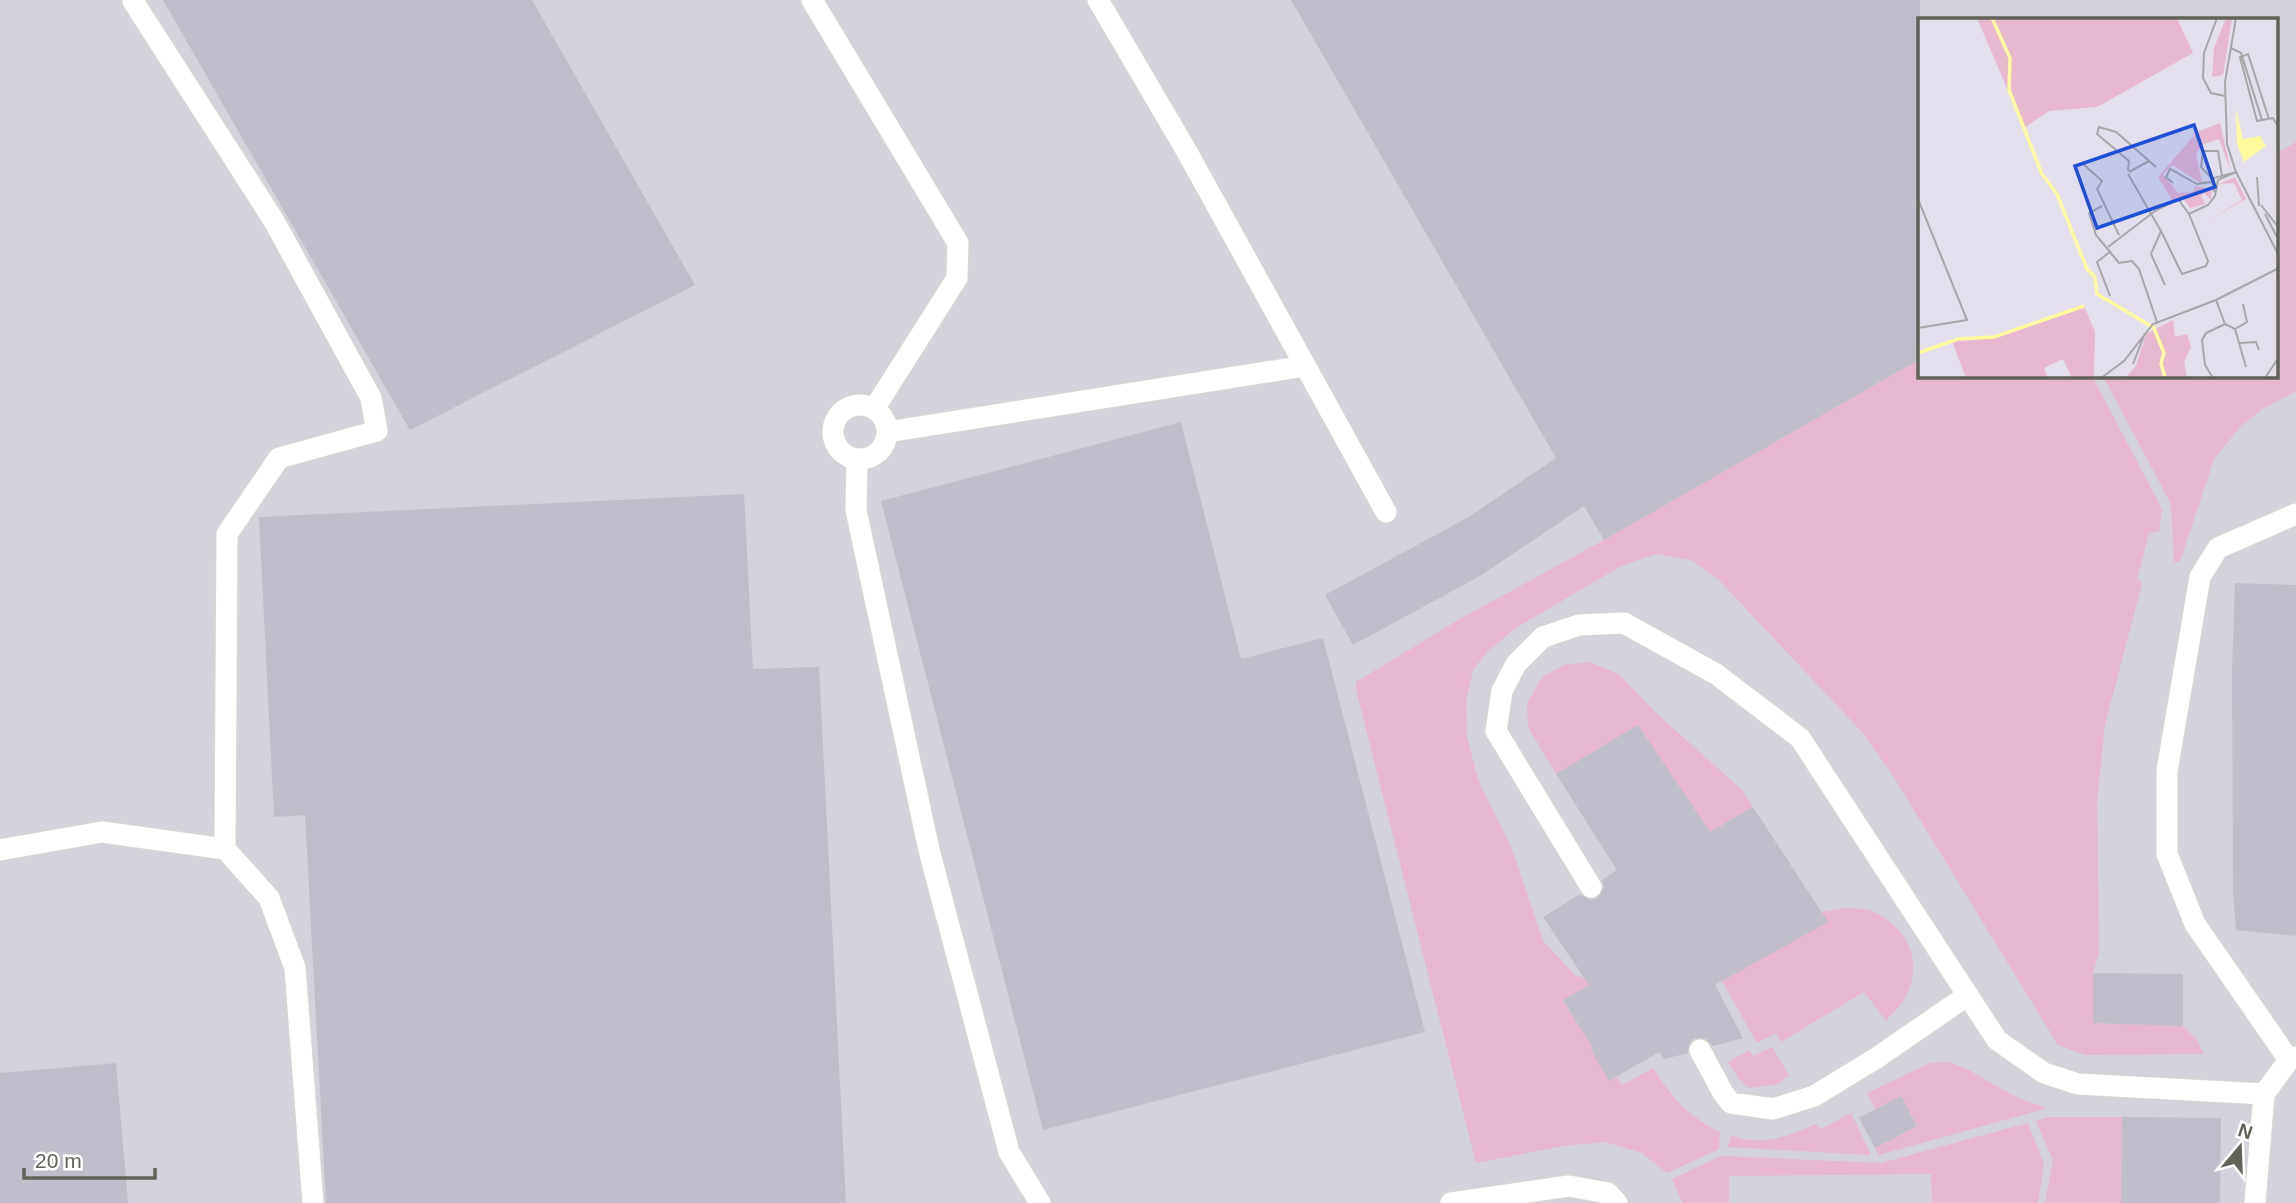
<svg xmlns="http://www.w3.org/2000/svg" width="2296" height="1203" font-family="Helvetica,sans-serif">
<rect width="100%" height="100%" fill="#e3dfed"/>
<path fill="#d4d2db" fill-rule="evenodd" d="M 0,0 L 2296,0 L 2296,1203 L 0,1203 ZM 1920,19 L 2277,19 L 2277,376 L 1920,376 Z"/>
<path fill="#e7b8cf" d="M 2296,142 L 2296,391 L 2261,410 L 2240,427 L 2214,459 L 2180,561 L 2174,562 L 2171,504 L 2103,376 L 2277,376 L 2277,153 Z
M 1920,359 L 1920,376 L 2092,376 L 2162,509 L 2159,531 L 2149,533 L 2137,579 L 2142,583 L 2105,725 L 2097,799 L 2099,953 L 2093,973 L 2093,1023 L 2183,1026 L 2198,1041 L 2204,1054 L 2085,1055 L 2058,1045 L 1890,771 L 1861,731 L 1718,579 L 1691,560 L 1656,554 L 1621,566 L 1516,628 L 1488,651 L 1473,670 L 1466,702 L 1467,737 L 1479,782 L 1512,849 L 1543,941 L 1576,976 L 1586,978 L 1589,985 L 1563,1001 L 1581,1029 L 1622,1085 L 1653,1068 C 1672,1098 1688,1116 1720,1132 L 1719,1149 L 1667,1173 L 1642,1153 L 1605,1142 L 1563,1146 L 1476,1163 L 1356,690 L 1356,682 L 1460,619 L 1604,540 Z
M 1590,662 L 1619,674 L 1654,711 L 1742,790 L 1753,807 L 1710,832 L 1638,725 L 1556,774 L 1528,727 L 1527,703 L 1542,677 L 1564,665 Z
M 1845,908 C 1853,909 1864,908 1872,911 C 1907,926 1924,961 1906,996 C 1902,1005 1892,1013 1886,1021 L 1864,992 L 1781,1042 L 1776,1033 L 1757,1043 L 1722,981 L 1827,922 L 1821,912 Z
M 1772,1047 L 1789,1075 L 1778,1084 L 1749,1088 L 1739,1079 L 1728,1062 L 1749,1050 L 1754,1056 Z
M 1949,1062 L 1967,1069 L 2016,1097 L 2047,1108 L 1879,1155 L 1875,1148 L 1917,1126 L 1901,1096 L 1876,1110 L 1867,1093 L 1930,1063 Z
M 1851,1113 L 1871,1155 L 1728,1147 L 1731,1135 C 1759,1147 1790,1137 1815,1124 L 1821,1129 Z
M 2049,1117 L 2122,1117 L 2121,1203 L 2045,1203 L 2053,1160 L 2036,1121 Z
M 2028,1123 L 2044,1164 L 2038,1203 L 1932,1203 L 1931,1174 L 1729,1176 L 1729,1203 L 1682,1203 L 1672,1179 L 1721,1156 L 1881,1163 Z"/>
<path fill="#c0beca" d="M 163,0 L 532,0 L 695,285 L 410,430 Z
M 1291,0 L 1920,0 L 1920,359 L 1604,540 L 1584,506 L 1480,576 L 1353,645 L 1325,595 L 1467,518 L 1556,458 Z
M 1181,422 L 1241,659 L 1323,638 L 1425,1032 L 1043,1130 L 881,501 Z
M 744,494 L 753,669 L 819,667 L 846,1203 L 326,1203 L 305,815 L 274,817 L 259,517 Z
M 2235,583 L 2296,585 L 2296,936 L 2236,930 L 2233,893 L 2232,671 Z
M 1638,725 L 1710,832 L 1753,807 L 1828,922 L 1715,985 L 1743,1038 L 1713,1046 L 1706,1039 L 1694,1038 L 1689,1044 L 1688,1053 L 1664,1059 L 1659,1052 L 1609,1081 L 1591,1050 L 1593,1048 L 1563,1000 L 1589,985 L 1543,917 L 1580,894 L 1591,900 L 1598,898 L 1604,887 L 1602,880 L 1617,870 L 1556,774 Z
M 2093,973 L 2183,974 L 2183,1026 L 2093,1023 Z
M 116,1063 L 128,1203 L 0,1203 L 0,1073 Z
M 1901,1096 L 1917,1126 L 1875,1148 L 1859,1118 Z
M 2122,1117 L 2221,1118 L 2220,1203 L 2121,1203 Z"/>
<g fill="none" stroke-linecap="round" stroke-linejoin="round">
<defs>
<path id="lane" d="M 812,0 L 958,243 L 957,278 L 874,409
M 1098,0 L 1186,150 L 1386,512
M 133,1 L 274,221 L 371,398 L 377,431 L 279,458 L 227,534 L 225,849
M833 432a27 27 0 1 1 54 0a27 27 0 1 1-54 0Z
M 887,432 L 1305,366
M 857,459 L 856,510 L 929,850 L 1009,1152 L 1040,1203
M 0,850 L 102,832 L 225,849 L 269,898 L 295,968 L 313,1203
M 1591,887 L 1496,731 L 1502,691 L 1516,664 L 1543,637 L 1579,625 L 1624,623 L 1716,674 L 1800,738 L 1997,1040 L 2044,1073 L 2078,1084 L 2264,1094
M 1700,1050 L 1723,1093 L 1731,1103 L 1773,1109 L 1814,1096 L 1875,1059 L 1968,995
M 2289,1060 L 2195,924 L 2167,854 L 2167,771 L 2200,577 L 2218,548 L 2296,514
M 1451,1203 L 1569,1186 L 1608,1193 L 1617,1203
M 2255,1203 L 2264,1094 L 2289,1060 L 2296,1057"/>
</defs>
<use href="#lane" stroke="#d7d8d0" stroke-width="23"/>
<use href="#lane" stroke="#fff" stroke-width="21"/>
</g>
<g transform="translate(1918 18)">
<rect width="360" height="360" fill="#e3dfed"/>
<path d="M 59,0 L 259,0 L 275,35 L 179,89 L 131,93 L 106,110 ZM 308,0 L 314,0 L 305,57 L 294,59 L 296,30 ZM 302,105 L 313,153 L 301,121 L 283,127 L 278,137 L 284,163 L 290,163 L 282,165 L 255,147 L 245,156 L 260,175 L 275,174 L 277,168 L 294,171 L 293,182 L 286,175 L 283,178 L 287,186 L 272,190 L 264,179 L 254,182 L 240,159 L 279,114 ZM 317,159 L 328,181 L 289,203 L 324,182 L 316,165 L 301,166 ZM 166,288 L 177,314 L 176,360 L 154,360 L 145,341 L 126,350 L 130,360 L 48,360 L 34,323 L 76,319 ZM 255,302 L 257,319 L 269,316 L 273,329 L 266,344 L 269,360 L 207,360 L 218,348 L 228,316 Z" fill="#e7b8cf"/>
<path d="M 318,91 L 325,121 L 342,118 L 348,128 L 326,144 L 319,126 Z" fill="#fffb9d"/>
<path fill="none" stroke="#fffb9d" stroke-width="3.5" d="M 74,0 L 92,40 L 91,72 L 124,156 L 139,176 L 169,251 L 177,259 L 179,276 L 236,310 L 246,335 L 243,345 L 247,360M 0,335 L 40,321 L 76,319 L 166,288"/>
<path fill="none" stroke="#a7a6a8" stroke-width="2" d="M 299,0 L 286,35 L 285,60 L 293,75 L 307,78M 318,0 L 307,64 L 309,126 L 318,154 L 361,238M 313,30 L 323,35 L 344,102 L 355,100 L 361,110M 344,102 L 339,103 L 322,39 L 330,36 L 351,101M 164,145 L 184,163 L 179,171 L 201,217M 210,153 L 211,143 L 179,116 L 181,109 L 198,114 L 238,149M 211,154 L 231,143M 210,156 L 243,213 L 233,236 L 247,267M 339,159 L 341,188M 295,162 L 283,149 L 285,133 L 300,133 L 304,158M 255,165 L 248,159 L 252,151 L 279,166 L 294,164M 296,174 L 296,160 L 315,155M 0,181 L 49,302 L 0,310M 343,187 L 361,210M 184,188 L 171,195 L 178,217 L 201,245 L 214,243 L 221,251 L 239,304M 347,196 L 359,219M 243,213 L 264,256 L 288,248 L 290,243 L 271,196M 190,229 L 237,193 L 260,181 L 271,196 L 290,187 L 297,178 L 300,162 L 318,154M 192,278 L 179,244 L 193,233M 298,282 L 307,306M 307,306 L 317,311 L 328,349M 317,311 L 329,304 L 325,286M 322,325 L 338,324 L 341,332M 215,346 L 227,315M 183,360 L 206,343 L 235,306 L 298,282 L 361,250M 295,360 L 287,347 L 284,322 L 288,315 L 307,306M 347,360 L 361,339"/>
<path fill="#1d4ed8" fill-opacity="0.15" stroke="#1d4ed8" stroke-width="3.5" d="M 276,107 L 297,169 L 179,210 L 157,148 Z"/>
<rect width="360" height="360" fill="none" stroke="#616258" stroke-width="3.5"/>
</g>
<g transform="translate(2240 1147) rotate(19)" stroke="#ffffff" stroke-width="5" paint-order="stroke">
<path d="M0-5L12 26L0 18L-12 26Z" fill="#616258"/>
<text y="-10" font-size="19" font-weight="bold" text-anchor="middle" fill="#616258">N</text>
</g>
<path d="M24 1168v10h131v-10" fill="none" stroke="#616258" stroke-width="3.5"/>
<text x="35" y="1168" font-size="21" fill="#616258" stroke="#ffffff" stroke-width="5" paint-order="stroke">20 m</text>
</svg>
